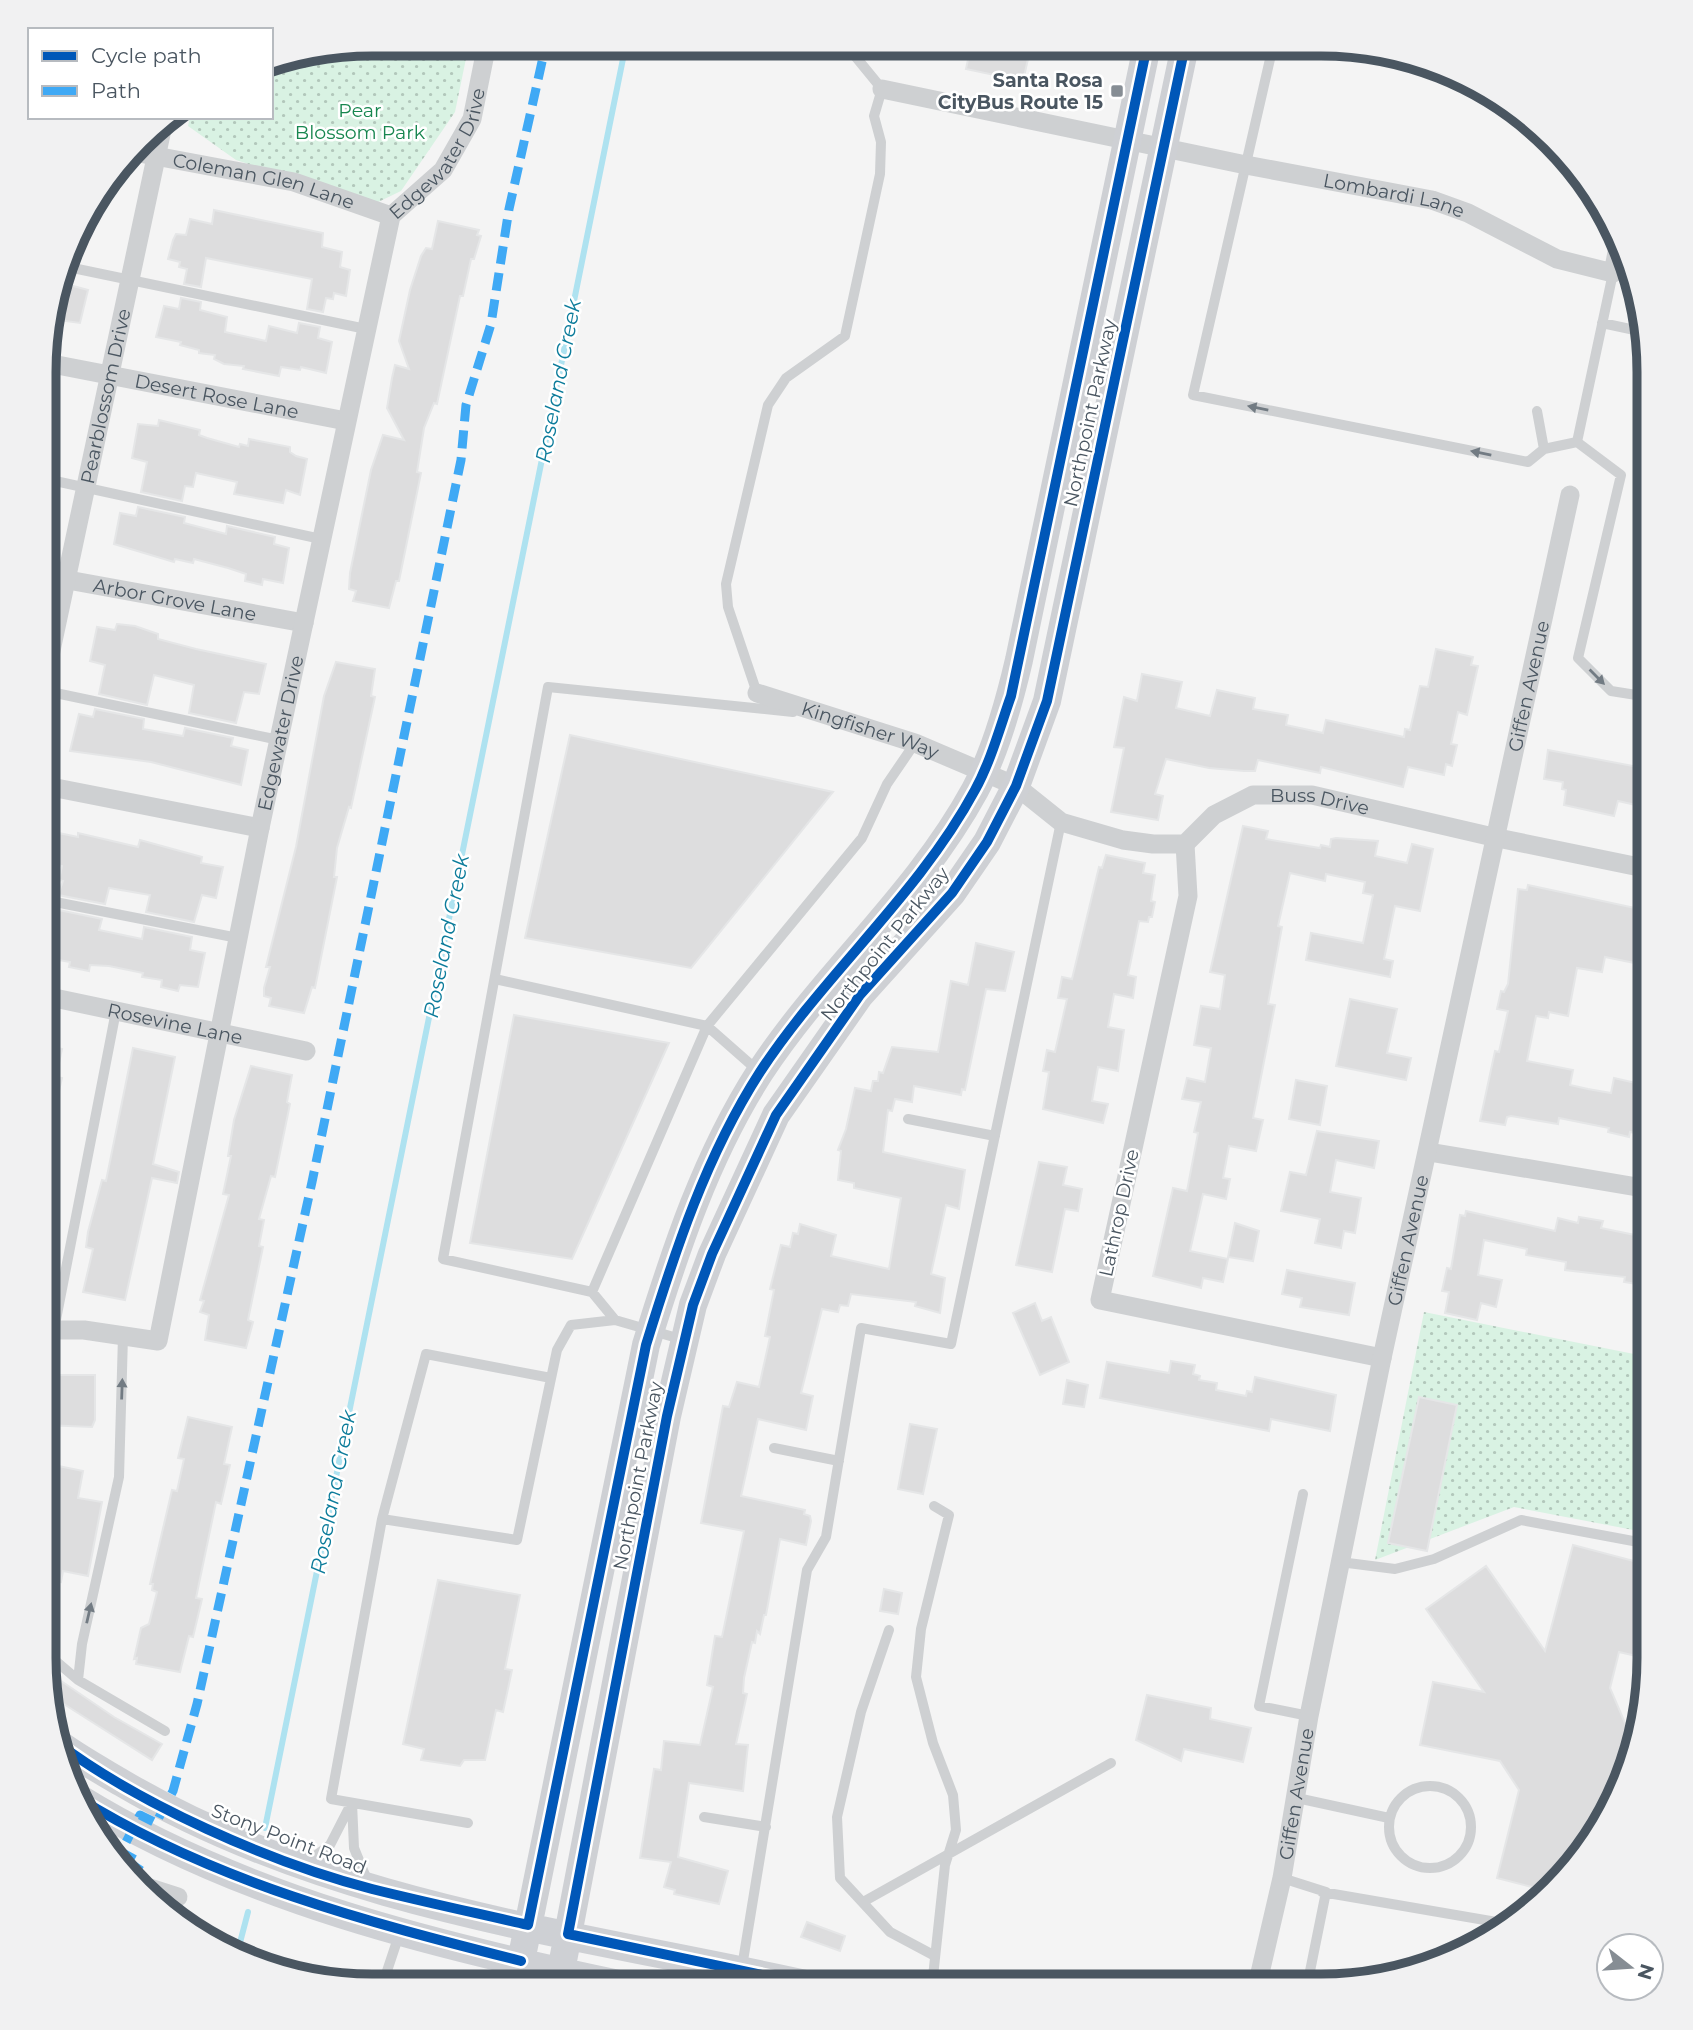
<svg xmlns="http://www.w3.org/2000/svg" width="1693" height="2030" font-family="Montserrat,sans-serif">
<defs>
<pattern id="green-dots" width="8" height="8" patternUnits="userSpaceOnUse" patternTransform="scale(1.75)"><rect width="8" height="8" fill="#d9f2e3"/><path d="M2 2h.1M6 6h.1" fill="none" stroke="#b2c7bb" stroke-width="1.8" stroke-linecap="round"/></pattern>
</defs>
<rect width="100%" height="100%" fill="#f4f4f4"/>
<path fill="url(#green-dots)" d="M 372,44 L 469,44 L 455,112 L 401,191 L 374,204 L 236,160 L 188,126 L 190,117 L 271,117 L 271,60 Z
M 1424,1312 L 1649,1357 L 1649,1533 L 1514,1507 L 1375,1560 Z"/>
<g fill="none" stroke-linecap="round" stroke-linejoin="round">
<path stroke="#aee2f0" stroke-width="6" d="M 265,1828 L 626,44
M 237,1954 L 248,1912"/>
</g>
<path fill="#ddddde" stroke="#e5e6e7" stroke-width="2" d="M 971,45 L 1031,46 L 1023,81 L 966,69 Z
M 214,210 L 323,233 L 322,247 L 342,252 L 340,267 L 350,270 L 346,296 L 334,293 L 333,299 L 326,298 L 323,312 L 307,309 L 312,279 L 206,258 L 201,287 L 184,284 L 187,269 L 179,267 L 180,262 L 168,259 L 173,240 L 176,234 L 186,235 L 190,219 L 212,224 Z
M 438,221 L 479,230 L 477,235 L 481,236 L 474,259 L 471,259 L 463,296 L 460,296 L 437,404 L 434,403 L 424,428 L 417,472 L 421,473 L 399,581 L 396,581 L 389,608 L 353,601 L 356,591 L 349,589 L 350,573 L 371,470 L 383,435 L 404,440 L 387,408 L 392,378 L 395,365 L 409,369 L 399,341 L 410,290 L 421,256 L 426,248 L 432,249 Z
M 62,283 L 88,290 L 80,323 L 50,319 Z
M 181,298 L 201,302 L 200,310 L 227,317 L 225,332 L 266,341 L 269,326 L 297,333 L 299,323 L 320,327 L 318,338 L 332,342 L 326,373 L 301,367 L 300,370 L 281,367 L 279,376 L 243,369 L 244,366 L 224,364 L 214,359 L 215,355 L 199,353 L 199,350 L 180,345 L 181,342 L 156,337 L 164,306 L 179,309 Z
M 159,420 L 200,430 L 199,435 L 207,438 L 239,447 L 240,444 L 248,446 L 249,439 L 290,447 L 290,452 L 296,456 L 307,459 L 300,495 L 286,490 L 283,503 L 234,494 L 237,482 L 196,473 L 193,487 L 185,486 L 182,501 L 141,492 L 147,462 L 132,458 L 138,424 L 158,426 Z
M 138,507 L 185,517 L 184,523 L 226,534 L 227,526 L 275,537 L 274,544 L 289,548 L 283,583 L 263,579 L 262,585 L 245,581 L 246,574 L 228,568 L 194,559 L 193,563 L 175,559 L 174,562 L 114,544 L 120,513 L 136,516 Z
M 117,624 L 135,626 L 158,634 L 158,639 L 196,649 L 266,664 L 259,694 L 244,692 L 236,723 L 189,713 L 194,685 L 154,675 L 147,705 L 99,694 L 105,665 L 90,661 L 97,627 L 115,630 Z
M 1436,649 L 1473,657 L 1471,665 L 1478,666 L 1467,715 L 1458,712 L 1451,744 L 1457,745 L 1452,766 L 1446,764 L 1444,775 L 1408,767 L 1403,787 L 1321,767 L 1320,773 L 1258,760 L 1255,771 L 1244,771 L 1209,768 L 1166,759 L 1155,794 L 1163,796 L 1158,820 L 1111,812 L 1124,748 L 1114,747 L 1124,697 L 1137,701 L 1142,674 L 1182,682 L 1176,708 L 1210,716 L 1217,690 L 1255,698 L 1253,709 L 1288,715 L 1286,725 L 1323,733 L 1326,720 L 1404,737 L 1405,729 L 1410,730 L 1420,686 L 1428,687 Z
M 336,662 L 375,669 L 371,696 L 375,697 L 351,808 L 349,807 L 337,848 L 334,877 L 337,877 L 315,988 L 312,987 L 304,1013 L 269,1006 L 271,998 L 264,996 L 264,988 L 270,967 L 266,967 L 296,847 L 324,696 Z
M 95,709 L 144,719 L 143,729 L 183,736 L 185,728 L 233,738 L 231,746 L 248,750 L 241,785 L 151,762 L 70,751 L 79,714 L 93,717 Z
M 570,735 L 833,792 L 691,968 L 525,938 Z
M 1548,750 L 1649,769 L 1649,808 L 1618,801 L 1614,816 L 1564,805 L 1566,790 L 1562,789 L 1563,782 L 1544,779 Z
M 1243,826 L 1268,831 L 1266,839 L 1320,848 L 1321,845 L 1330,847 L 1331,839 L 1336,838 L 1378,841 L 1375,856 L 1407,863 L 1412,844 L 1433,849 L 1420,911 L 1395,906 L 1384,959 L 1393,961 L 1390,977 L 1306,960 L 1311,933 L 1363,943 L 1373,895 L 1363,893 L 1365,882 L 1326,874 L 1325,881 L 1290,873 L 1278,926 L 1282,927 L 1268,1004 L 1275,1005 L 1253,1118 L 1263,1120 L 1256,1151 L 1229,1146 L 1223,1178 L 1230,1179 L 1226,1199 L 1203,1194 L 1190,1251 L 1228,1259 L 1223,1282 L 1203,1278 L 1201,1288 L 1153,1276 L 1173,1188 L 1187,1191 L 1198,1133 L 1194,1132 L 1201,1102 L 1182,1099 L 1187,1078 L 1205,1082 L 1211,1048 L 1194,1045 L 1201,1006 L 1220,1009 L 1225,975 L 1210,972 Z
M 54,832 L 78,837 L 78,833 L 138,847 L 140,840 L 202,857 L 201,863 L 223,867 L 216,898 L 202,895 L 194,922 L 146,912 L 150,895 L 109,888 L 105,904 L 58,895 L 63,881 L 59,880 L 62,866 L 47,863 Z
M 1106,855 L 1145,863 L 1143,873 L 1155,875 L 1151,901 L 1155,902 L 1152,917 L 1149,917 L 1148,922 L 1139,921 L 1128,975 L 1136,977 L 1133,998 L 1114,994 L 1108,1027 L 1124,1030 L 1118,1071 L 1098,1067 L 1092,1101 L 1108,1104 L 1103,1123 L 1043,1109 L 1049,1072 L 1043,1071 L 1047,1050 L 1055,1052 L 1067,999 L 1058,998 L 1062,977 L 1072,979 L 1099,867 L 1102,868 Z
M 1528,885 L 1649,911 L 1646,926 L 1649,926 L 1649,966 L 1605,957 L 1602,972 L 1577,968 L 1568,1016 L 1549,1012 L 1548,1018 L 1536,1016 L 1527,1061 L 1573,1070 L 1570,1085 L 1588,1089 L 1611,1093 L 1614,1078 L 1640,1084 L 1637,1098 L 1649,1101 L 1649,1136 L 1630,1132 L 1629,1137 L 1608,1132 L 1609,1128 L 1559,1118 L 1558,1124 L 1511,1116 L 1507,1117 L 1505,1125 L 1480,1121 L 1495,1051 L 1499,1052 L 1508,1011 L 1497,1009 L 1501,991 L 1504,992 L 1508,984 L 1518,889 L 1527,890 Z
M 54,909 L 102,919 L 99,930 L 142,939 L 144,927 L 192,937 L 190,950 L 205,953 L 198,987 L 180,985 L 178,991 L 161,987 L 162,980 L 142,977 L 143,973 L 109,966 L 90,965 L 89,971 L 69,967 L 70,962 L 53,959 L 54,956 L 45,954 L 45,920 L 50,922 Z
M 976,943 L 1014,952 L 1005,991 L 986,989 L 965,1090 L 962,1089 L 961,1095 L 914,1086 L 912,1102 L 895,1099 L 892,1111 L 888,1110 L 883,1152 L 965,1170 L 959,1209 L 946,1205 L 931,1274 L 945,1278 L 940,1313 L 915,1306 L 916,1302 L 851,1294 L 848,1306 L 840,1305 L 838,1312 L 822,1309 L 801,1393 L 813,1396 L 806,1430 L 758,1419 L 741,1496 L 805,1510 L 804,1514 L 810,1516 L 811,1521 L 806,1545 L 780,1539 L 766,1615 L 764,1615 L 760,1634 L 757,1631 L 755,1643 L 752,1642 L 744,1678 L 743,1693 L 747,1694 L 736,1744 L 748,1745 L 743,1791 L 689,1783 L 678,1857 L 728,1871 L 719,1904 L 674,1894 L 675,1890 L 664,1887 L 671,1862 L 640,1858 L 654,1769 L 661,1770 L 664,1741 L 700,1745 L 713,1687 L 707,1685 L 715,1636 L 722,1637 L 744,1531 L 701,1523 L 723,1406 L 729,1407 L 737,1382 L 759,1387 L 770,1337 L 765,1336 L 774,1290 L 770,1289 L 781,1245 L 790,1247 L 793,1233 L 798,1234 L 800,1224 L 836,1235 L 831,1256 L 889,1269 L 901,1198 L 854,1188 L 854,1183 L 838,1180 L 841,1151 L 838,1150 L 846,1129 L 855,1088 L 871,1091 L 873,1081 L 878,1081 L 879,1072 L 883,1073 L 892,1047 L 938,1052 L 951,981 L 968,985 Z
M 1350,999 L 1397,1009 L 1387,1053 L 1411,1058 L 1406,1080 L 1336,1066 Z
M 514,1015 L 669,1043 L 572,1259 L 470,1243 Z
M 45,1045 L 62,1049 L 56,1077 L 62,1078 L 51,1124 L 45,1124 Z
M 133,1048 L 175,1057 L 153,1164 L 179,1172 L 177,1183 L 152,1178 L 125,1300 L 83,1292 L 93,1249 L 86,1247 L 88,1232 L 102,1180 L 106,1181 Z
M 251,1066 L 292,1075 L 287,1102 L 290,1104 L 275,1177 L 271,1176 L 259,1219 L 264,1220 L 259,1246 L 263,1247 L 248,1320 L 253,1322 L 246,1348 L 205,1340 L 209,1315 L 200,1312 L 204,1301 L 200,1300 L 229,1195 L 223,1194 L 231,1156 L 228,1156 L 234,1120 Z
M 1296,1080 L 1327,1086 L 1320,1125 L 1289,1119 Z
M 1317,1131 L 1379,1141 L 1374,1168 L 1336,1160 L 1330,1192 L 1361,1198 L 1355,1233 L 1344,1231 L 1341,1248 L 1315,1243 L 1320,1219 L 1281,1211 L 1290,1172 L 1306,1175 Z
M 1039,1162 L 1067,1167 L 1063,1185 L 1082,1189 L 1078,1211 L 1065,1209 L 1052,1272 L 1016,1265 Z
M 1640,1203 L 1649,1204 L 1649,1286 L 1624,1282 L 1625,1277 L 1565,1270 L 1566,1262 L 1526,1255 L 1527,1249 L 1484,1240 L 1478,1275 L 1502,1280 L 1496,1307 L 1481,1303 L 1477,1320 L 1445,1313 L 1449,1292 L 1442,1291 L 1447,1268 L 1451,1269 L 1460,1215 L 1465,1216 L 1466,1211 L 1555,1231 L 1558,1218 L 1578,1223 L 1579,1217 L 1603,1221 L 1601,1228 L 1635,1235 Z
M 1235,1223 L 1259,1231 L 1253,1261 L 1228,1257 Z
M 1287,1270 L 1355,1283 L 1349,1315 L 1300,1307 L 1302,1298 L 1282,1294 Z
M 1035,1303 L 1042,1321 L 1051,1317 L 1069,1362 L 1040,1375 L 1013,1313 Z
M 1171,1361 L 1195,1365 L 1193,1374 L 1200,1376 L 1199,1380 L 1217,1383 L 1216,1390 L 1246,1396 L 1247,1391 L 1252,1392 L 1255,1377 L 1336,1395 L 1330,1431 L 1271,1419 L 1269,1431 L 1100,1398 L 1107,1362 L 1169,1373 Z
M 55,1375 L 95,1375 L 95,1420 L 92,1427 L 44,1425 L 44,1379 L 55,1379 Z
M 1067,1380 L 1088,1385 L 1084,1407 L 1063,1404 Z
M 1419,1397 L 1457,1405 L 1427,1551 L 1388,1543 Z
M 188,1417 L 232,1427 L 224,1464 L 230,1465 L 221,1504 L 216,1502 L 196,1598 L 202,1599 L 193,1637 L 189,1636 L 180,1672 L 136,1664 L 137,1658 L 134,1659 L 141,1628 L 149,1624 L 157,1592 L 152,1590 L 153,1584 L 150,1584 L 172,1490 L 177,1491 L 184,1459 L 178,1458 Z
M 910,1424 L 937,1429 L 923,1494 L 898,1489 Z
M 44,1463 L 83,1471 L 78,1498 L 102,1502 L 88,1576 L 63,1571 L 61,1582 L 44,1579 Z
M 1573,1545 L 1649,1565 L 1649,1659 L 1619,1652 L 1610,1688 L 1631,1737 L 1605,1822 L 1551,1892 L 1497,1878 L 1519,1790 L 1500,1761 L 1420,1745 L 1433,1682 L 1484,1692 L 1426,1609 L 1486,1566 L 1545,1651 Z
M 438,1580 L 520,1595 L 505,1669 L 512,1670 L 503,1712 L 496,1710 L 485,1760 L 464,1760 L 460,1766 L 421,1760 L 424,1749 L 403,1744 Z
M 884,1589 L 902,1593 L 898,1614 L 880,1611 Z
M 45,1670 L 114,1717 L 162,1744 L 152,1760 L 48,1694 Z
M 1147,1695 L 1211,1708 L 1210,1719 L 1251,1728 L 1243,1762 L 1184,1749 L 1181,1761 L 1136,1740 Z
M 807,1922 L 845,1936 L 840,1951 L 801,1937 Z"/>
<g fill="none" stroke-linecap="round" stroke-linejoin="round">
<path stroke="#ced0d2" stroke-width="10" d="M 1273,46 L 1193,395 L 1528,462 L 1544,449 L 1577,442
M 68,267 L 366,329
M 1634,278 L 1613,273 L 1577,442 L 1621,475 L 1578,658 L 1611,691 L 1649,697
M 1602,323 L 1644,332
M 1537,411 L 1544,449
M 46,479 L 321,539
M 46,691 L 279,740
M 757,693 L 728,607 L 726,584 L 768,405 L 786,378 L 845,336 L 880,174 L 881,142 L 874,116 L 882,89 L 846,45
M 45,900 L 238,938
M 495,979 L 707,1026 L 862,838 L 887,784 L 915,743
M 908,1119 L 995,1136
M 592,1292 L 443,1259 L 548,687 L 793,712
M 54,1330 L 116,1011
M 684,1340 L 615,1320 L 592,1292 L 707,1026 L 757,1070
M 774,1448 L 839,1461
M 1303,1494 L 1259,1706 L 1309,1716
M 382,1519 L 426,1354 L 551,1378
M 1340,1562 L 1395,1569 L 1434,1559 L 1521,1520 L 1649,1544
M 889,1630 L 861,1712 L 837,1817 L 840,1878 L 890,1932 L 935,1956
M 44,1651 L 78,1680 L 165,1731
M 78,1680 L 82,1644 L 119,1477 L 123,1336
M1389 1827a41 41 0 1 1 82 0a41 41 0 1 1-82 0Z
M 1297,1798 L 1389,1818
M 352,1803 L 354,1848 L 367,1880
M 704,1817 L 766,1827
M 468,1823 L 331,1799 L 382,1519 L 517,1540 L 557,1350 L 571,1325 L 615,1320
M 307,1862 L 330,1845 L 350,1806
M 1282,1878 L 1326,1892 L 1307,1986
M 1322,1892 L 1508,1924
M 863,1902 L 1111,1763
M 175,1915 L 178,1897
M 742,1967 L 807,1570 L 826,1537 L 861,1328 L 951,1344 L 1061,822
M 382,1986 L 399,1935
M 932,1986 L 945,1865 L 956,1830 L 953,1795 L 933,1743 L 916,1677 L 921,1629 L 949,1515 L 934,1506"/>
<g stroke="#ced0d2" stroke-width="19">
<path id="s1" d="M 882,89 L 1246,165 L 1432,200 L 1468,213 L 1557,259 L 1613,273 L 1619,242"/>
<path id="s2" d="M 134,152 L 294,182 L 391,216"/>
<path id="s3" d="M 47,363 L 346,421"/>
<path id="s4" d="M 46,576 L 304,623"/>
<path id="s5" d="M 46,674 L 164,120"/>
<path id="s6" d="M 757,693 L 915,743 L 1016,786 L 1061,822 L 1123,840 L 1153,844 L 1185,844 L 1214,815 L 1253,795 L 1312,795 L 1493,837 L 1649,869"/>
<path d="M 46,786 L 260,828"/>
<path d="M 1185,844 L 1188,896 L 1100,1300 L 1382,1358"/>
<path id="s7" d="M 45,996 L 306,1051"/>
<path d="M 1429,1152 L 1649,1189"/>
<path id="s8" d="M 44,1330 L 84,1330 L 158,1341 L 260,828 L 391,216 L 443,170 L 472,119 L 487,44"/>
<path d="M 150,1888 L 178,1897"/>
<path id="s9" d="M 1257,1986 L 1282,1878 L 1309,1716 L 1382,1358 L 1570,495"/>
</g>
<path stroke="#ced0d4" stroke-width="28" d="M 55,1741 C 76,1757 100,1770 122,1783 C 332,1907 581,1934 815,1986
M 77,1797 C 241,1899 441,1947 628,1986
M 521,1961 L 646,1345 C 675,1251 706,1156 760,1072 C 825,973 918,895 975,790 C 996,751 1009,703 1019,660 L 1147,46
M 561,1971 L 667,1416 L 693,1305 L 712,1254 L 776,1115 L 860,995 L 952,893 L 987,842 L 1016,786 L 1047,701 L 1185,46"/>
<path stroke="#3fa9f5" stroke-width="9" stroke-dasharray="18 9" stroke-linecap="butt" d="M 126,1863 L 137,1869 L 141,1863 L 121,1852 L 140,1815 L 156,1823 L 173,1791 L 197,1704 L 312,1182 L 461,460 L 466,405 L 491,324 L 509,209 L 546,44"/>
<defs>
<path id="cycleway" d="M 55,1741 C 138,1804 271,1863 372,1889 C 424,1902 476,1913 528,1925 L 646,1345 C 675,1251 706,1156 760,1072 C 825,973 919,894 975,790 C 991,761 1000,727 1011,696 L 1147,46
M 77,1797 C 213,1882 367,1922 521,1961
M 815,1986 L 568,1934 L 573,1908 L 667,1416 L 693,1305 L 712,1254 L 776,1115 L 860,995 L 952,893 L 987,842 L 1016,786 L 1047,701 L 1185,46"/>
</defs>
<use href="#cycleway" stroke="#fff" stroke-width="15"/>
<use href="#cycleway" stroke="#0057b8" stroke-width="10"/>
</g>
<defs><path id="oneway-solid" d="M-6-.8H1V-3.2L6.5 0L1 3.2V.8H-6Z" transform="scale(1.75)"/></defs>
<g fill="#727b83">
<use href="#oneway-solid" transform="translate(1258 408) rotate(-169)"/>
<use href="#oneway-solid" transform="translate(1481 453) rotate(-169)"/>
<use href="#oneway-solid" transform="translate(1597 677) rotate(45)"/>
<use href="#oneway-solid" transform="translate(122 1389) rotate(-88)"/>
<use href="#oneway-solid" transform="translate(89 1613) rotate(-77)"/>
</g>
<rect fill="#868d94" stroke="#fff" stroke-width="2.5" x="1110" y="84" width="14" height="14" rx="3.5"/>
<g text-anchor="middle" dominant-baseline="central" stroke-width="5" stroke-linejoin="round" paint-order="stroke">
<g font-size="19" font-weight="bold" fill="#4a5661" stroke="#fff" text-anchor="end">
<text x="1103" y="80">Santa Rosa<tspan x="1103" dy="22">CityBus Route 15</tspan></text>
</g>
<g font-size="19" fill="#17864f" stroke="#fff">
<text x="360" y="110">Pear<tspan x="360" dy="22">Blossom Park</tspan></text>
</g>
<g font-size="19" fill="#4a5661" stroke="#fff">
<text stroke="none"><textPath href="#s8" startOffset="1344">Edgewater Drive</textPath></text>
<text stroke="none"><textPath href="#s2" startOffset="133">Coleman Glen Lane</textPath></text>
<text stroke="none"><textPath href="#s1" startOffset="523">Lombardi Lane</textPath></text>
<text stroke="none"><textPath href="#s3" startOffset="173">Desert Rose Lane</textPath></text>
<text stroke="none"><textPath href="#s5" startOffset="284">Pearblossom Drive</textPath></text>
<text transform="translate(1090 413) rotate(-78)">Northpoint Parkway</text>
<text stroke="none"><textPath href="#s4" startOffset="131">Arbor Grove Lane</textPath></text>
<text stroke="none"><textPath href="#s9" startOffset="1328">Giffen Avenue</textPath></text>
<text stroke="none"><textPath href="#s6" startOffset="119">Kingfisher Way</textPath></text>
<text stroke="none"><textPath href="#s8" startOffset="735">Edgewater Drive</textPath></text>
<text stroke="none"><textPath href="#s6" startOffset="612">Buss Drive</textPath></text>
<text transform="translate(885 944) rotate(-51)">Northpoint Parkway</text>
<text stroke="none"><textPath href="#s7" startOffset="133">Rosevine Lane</textPath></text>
<text transform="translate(1119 1213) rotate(-78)">Lathrop Drive</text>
<text stroke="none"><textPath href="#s9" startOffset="761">Giffen Avenue</textPath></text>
<text transform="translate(638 1476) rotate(-79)">Northpoint Parkway</text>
<text stroke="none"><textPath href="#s9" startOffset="196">Giffen Avenue</textPath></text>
<text transform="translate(289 1839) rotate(21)">Stony Point Road</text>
</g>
<g font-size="21" font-style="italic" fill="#0c7c9b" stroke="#fff">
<text transform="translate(558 381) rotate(-79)">Roseland Creek</text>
<text transform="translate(446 936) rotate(-79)">Roseland Creek</text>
<text transform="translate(333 1492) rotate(-79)">Roseland Creek</text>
</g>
</g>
<path d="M0 0H1693V2030H0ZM372 56H1321A316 316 0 0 1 1637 372V1658A316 316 0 0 1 1321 1974H372A316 316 0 0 1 56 1658V372A316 316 0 0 1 372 56Z" fill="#f1f1f2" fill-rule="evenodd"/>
<path fill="none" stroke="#4a5661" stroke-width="9" d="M372 56H1321A316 316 0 0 1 1637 372V1658A316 316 0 0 1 1321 1974H372A316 316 0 0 1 56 1658V372A316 316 0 0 1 372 56Z"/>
<rect x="28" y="28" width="245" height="91" fill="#ffffff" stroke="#b7bbc0" stroke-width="2"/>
<rect x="42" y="51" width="35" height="10" fill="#0057b8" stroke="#b7bbc0" stroke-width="2"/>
<text x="91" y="63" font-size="21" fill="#4a5661">Cycle path</text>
<rect x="42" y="86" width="35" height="10" fill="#3fa9f5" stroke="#b7bbc0" stroke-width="2"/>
<text x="91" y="98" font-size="21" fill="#4a5661">Path</text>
<g transform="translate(1630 1967) rotate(107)"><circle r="33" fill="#ffffff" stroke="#b7bbc0" stroke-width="2"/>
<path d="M0-5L12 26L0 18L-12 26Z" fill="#868d94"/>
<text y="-10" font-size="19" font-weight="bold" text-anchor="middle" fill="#4a5661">N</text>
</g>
</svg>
